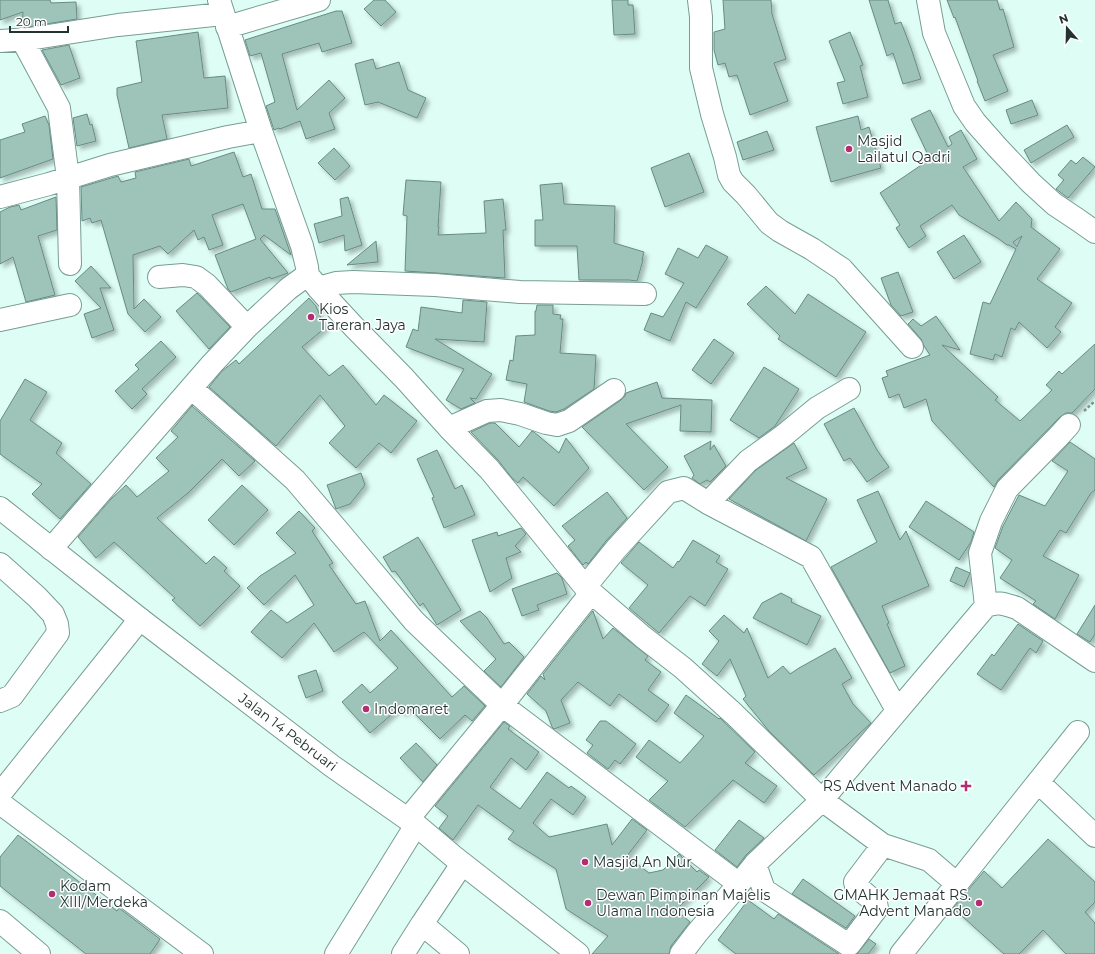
<svg xmlns="http://www.w3.org/2000/svg" width="1095" height="954" font-family="Montserrat,sans-serif">
<defs>
<filter id="shadow"><feDropShadow dx="3.5" dy="3.5" stdDeviation="2" flood-color="#0004"/></filter>
</defs>
<rect width="100%" height="100%" fill="#defef5"/>
<path fill="#9ec4ba" stroke="#678b82" fill-rule="evenodd" filter="url(#shadow)" d="M 0,0 L 50,0 L 51,3 L 76,2 L 77,19 L 28,27 L 22,27 L 23,12 L 0,20 Z
M 374,0 L 385,0 L 396,12 L 381,26 L 364,9 Z
M 612,0 L 628,0 L 628,5 L 633,5 L 635,34 L 614,35 Z
M 723,0 L 771,0 L 772,14 L 786,59 L 774,63 L 788,101 L 750,115 L 737,75 L 729,77 L 725,63 L 718,65 L 714,50 L 714,32 L 725,29 Z
M 869,0 L 888,0 L 895,24 L 901,22 L 911,48 L 921,79 L 903,84 L 893,53 L 887,56 Z
M 947,0 L 997,0 L 1000,10 L 1003,9 L 1014,47 L 993,55 L 1008,91 L 985,101 L 977,81 L 978,81 L 955,17 L 954,18 Z
M 336,11 L 342,11 L 352,43 L 322,52 L 319,43 L 282,54 L 297,110 L 329,80 L 345,98 L 329,113 L 335,129 L 306,139 L 300,121 L 280,129 L 279,128 L 274,130 L 266,106 L 275,102 L 261,53 L 250,56 L 245,40 Z
M 198,32 L 204,78 L 225,76 L 228,108 L 162,115 L 167,139 L 129,148 L 117,95 L 117,88 L 142,82 L 136,41 Z
M 850,32 L 863,65 L 860,66 L 868,97 L 843,104 L 837,83 L 845,81 L 829,41 Z
M 69,45 L 80,78 L 61,85 L 42,50 Z
M 373,59 L 376,69 L 399,62 L 408,90 L 426,98 L 417,118 L 378,102 L 365,105 L 355,64 Z
M 1032,100 L 1038,115 L 1011,124 L 1006,110 Z
M 930,110 L 948,147 L 952,144 L 949,137 L 961,130 L 977,159 L 963,167 L 999,221 L 1016,202 L 1032,219 L 1031,227 L 1060,249 L 1037,279 L 1072,303 L 1055,327 L 1061,332 L 1047,348 L 1019,322 L 1015,330 L 1011,328 L 1002,357 L 995,354 L 993,360 L 970,354 L 983,302 L 990,304 L 1016,249 L 1009,245 L 1007,245 L 999,239 L 959,215 L 952,205 L 920,226 L 926,236 L 909,248 L 896,228 L 900,225 L 880,193 L 942,151 L 928,155 L 911,119 ZM 1022,236 L 1017,246 L 1017,247 L 1013,242 Z
M 87,114 L 90,125 L 92,124 L 96,141 L 77,146 L 73,118 Z
M 45,116 L 49,125 L 53,159 L 0,178 L 0,140 L 25,132 L 22,124 Z
M 858,116 L 861,130 L 869,127 L 881,168 L 831,182 L 816,127 Z
M 1067,125 L 1074,137 L 1031,163 L 1024,150 Z
M 767,131 L 774,150 L 743,160 L 737,142 Z
M 334,148 L 350,166 L 335,180 L 318,163 Z
M 234,152 L 243,177 L 251,174 L 262,209 L 275,209 L 291,255 L 264,235 L 260,239 L 288,273 L 271,279 L 270,277 L 231,292 L 228,289 L 215,255 L 256,239 L 243,204 L 212,215 L 223,245 L 209,250 L 204,237 L 198,240 L 194,230 L 168,254 L 160,246 L 133,255 L 134,309 L 144,299 L 161,317 L 145,332 L 128,314 L 101,220 L 92,223 L 90,218 L 82,221 L 81,187 L 118,176 L 121,182 L 136,178 L 135,172 L 189,159 L 191,166 Z
M 689,153 L 704,192 L 665,207 L 651,168 Z
M 1083,157 L 1095,167 L 1068,198 L 1056,189 L 1064,180 L 1058,175 L 1071,160 L 1076,164 Z
M 406,180 L 441,182 L 438,227 L 439,227 L 438,235 L 486,233 L 484,201 L 503,199 L 506,230 L 503,230 L 505,278 L 436,273 L 405,271 L 407,216 L 403,215 Z
M 562,183 L 564,204 L 615,206 L 614,243 L 644,252 L 642,260 L 643,260 L 637,281 L 629,280 L 579,280 L 577,246 L 535,246 L 535,220 L 543,220 L 540,185 Z
M 56,197 L 57,230 L 38,236 L 55,295 L 26,302 L 13,257 L 0,264 L 0,212 L 10,207 L 19,205 L 21,210 Z
M 348,197 L 362,245 L 345,251 L 344,235 L 319,243 L 314,224 L 342,216 L 340,199 Z
M 964,235 L 981,262 L 954,279 L 937,252 Z
M 376,241 L 378,262 L 347,265 Z
M 706,245 L 728,257 L 696,308 L 686,302 L 670,341 L 644,330 L 651,313 L 663,317 L 684,283 L 665,274 L 678,248 L 698,258 Z
M 91,266 L 111,288 L 100,288 L 114,330 L 92,338 L 84,314 L 101,308 L 75,281 Z
M 898,272 L 913,312 L 901,316 L 891,305 L 881,278 Z
M 766,286 L 795,314 L 808,294 L 866,332 L 836,377 L 778,339 L 780,336 L 747,304 Z
M 197,293 L 230,327 L 209,349 L 176,311 Z
M 309,298 L 316,306 L 325,328 L 302,347 L 329,376 L 343,365 L 376,405 L 384,395 L 417,421 L 391,453 L 379,443 L 356,468 L 329,443 L 345,426 L 320,395 L 276,446 L 209,387 L 222,371 L 236,360 L 239,364 Z
M 463,300 L 487,302 L 484,342 L 435,339 L 492,374 L 476,399 L 470,398 L 475,403 L 461,409 L 446,400 L 464,369 L 406,347 L 413,329 L 418,331 L 421,307 L 462,313 Z
M 537,305 L 553,305 L 553,314 L 561,315 L 560,319 L 563,319 L 560,353 L 596,355 L 594,389 L 564,409 L 556,412 L 549,411 L 524,402 L 527,384 L 506,380 L 510,360 L 513,361 L 516,336 L 535,335 L 535,311 L 536,311 Z
M 936,316 L 960,350 L 942,345 L 998,397 L 995,400 L 1020,421 L 1052,390 L 1046,385 L 1059,371 L 1062,374 L 1095,344 L 1095,389 L 1072,413 L 1066,413 L 1060,417 L 998,480 L 994,487 L 932,421 L 926,399 L 904,408 L 899,394 L 889,398 L 882,378 L 888,376 L 886,371 L 930,355 L 924,346 L 921,339 L 908,324 L 913,319 L 921,326 Z
M 714,339 L 734,353 L 711,384 L 692,370 Z
M 161,341 L 176,357 L 142,389 L 147,394 L 132,409 L 115,391 L 139,369 L 135,365 Z
M 764,367 L 799,389 L 775,426 L 759,438 L 730,420 Z
M 25,379 L 47,392 L 30,420 L 62,443 L 56,453 L 91,484 L 60,519 L 32,494 L 42,484 L 0,454 L 0,421 Z
M 657,382 L 662,398 L 712,400 L 711,432 L 680,431 L 681,405 L 626,424 L 668,467 L 644,490 L 582,427 L 621,400 L 625,396 L 626,393 Z
M 192,406 L 255,461 L 239,476 L 222,459 L 188,493 L 157,518 L 206,564 L 214,556 L 227,568 L 224,571 L 240,586 L 200,626 L 172,600 L 175,598 L 114,542 L 96,558 L 78,537 L 111,499 L 126,485 L 137,497 L 169,471 L 156,458 L 178,437 L 171,431 Z
M 854,408 L 877,450 L 889,467 L 867,482 L 850,458 L 844,461 L 824,424 Z
M 490,423 L 495,423 L 519,447 L 532,431 L 534,432 L 559,453 L 566,438 L 589,468 L 554,506 L 523,477 L 518,483 L 512,478 L 498,460 L 471,432 Z
M 711,441 L 710,450 L 714,445 L 726,466 L 710,482 L 707,480 L 700,484 L 692,478 L 694,475 L 684,456 Z
M 1070,442 L 1095,459 L 1095,490 L 1091,493 L 1066,533 L 1060,530 L 1043,556 L 1079,575 L 1055,619 L 1033,604 L 1036,601 L 1000,578 L 1012,560 L 995,548 L 1003,526 L 1019,495 L 1045,506 L 1068,471 L 1052,461 Z
M 794,443 L 807,468 L 786,478 L 827,499 L 806,541 L 729,499 L 756,470 Z
M 437,450 L 455,489 L 462,485 L 475,515 L 444,528 L 432,498 L 434,497 L 417,459 Z
M 361,473 L 365,485 L 350,504 L 336,509 L 327,485 Z
M 242,485 L 268,510 L 234,545 L 208,520 Z
M 878,491 L 900,540 L 906,531 L 929,586 L 882,606 L 889,623 L 887,624 L 905,666 L 890,673 L 831,567 L 877,542 L 857,500 Z
M 607,492 L 627,518 L 606,541 L 588,564 L 586,562 L 583,565 L 568,546 L 575,540 L 562,526 Z
M 926,501 L 974,532 L 971,542 L 959,560 L 909,527 Z
M 299,511 L 315,528 L 312,531 L 333,563 L 329,565 L 356,604 L 365,601 L 380,641 L 391,630 L 452,697 L 464,686 L 485,706 L 472,721 L 465,715 L 440,739 L 409,708 L 403,713 L 399,708 L 370,733 L 342,702 L 362,684 L 370,693 L 398,668 L 364,632 L 334,652 L 314,623 L 282,658 L 251,632 L 271,610 L 287,623 L 314,605 L 295,575 L 264,605 L 247,588 L 260,576 L 296,553 L 276,533 Z
M 521,528 L 526,534 L 515,546 L 521,552 L 506,558 L 512,578 L 490,592 L 472,540 L 497,532 L 498,536 Z
M 418,537 L 461,610 L 437,625 L 423,603 L 420,606 L 395,571 L 392,572 L 383,557 Z
M 693,540 L 720,556 L 716,562 L 728,569 L 705,606 L 690,596 L 659,633 L 629,608 L 648,585 L 621,563 L 639,542 L 673,568 L 678,561 L 679,562 Z
M 956,567 L 970,573 L 964,587 L 950,581 Z
M 557,573 L 562,578 L 567,594 L 537,605 L 539,610 L 522,616 L 512,589 Z
M 781,593 L 792,599 L 791,602 L 821,616 L 807,645 L 753,618 L 762,603 Z
M 1095,605 L 1095,634 L 1090,642 L 1077,634 Z
M 480,611 L 487,618 L 504,644 L 509,642 L 524,657 L 501,687 L 484,671 L 496,659 L 460,621 Z
M 593,611 L 603,639 L 613,628 L 648,656 L 645,660 L 661,672 L 648,690 L 669,705 L 656,722 L 619,694 L 610,706 L 578,682 L 561,700 L 570,723 L 554,729 L 552,727 L 546,711 L 527,694 L 541,676 L 545,680 L 543,674 Z
M 724,615 L 744,633 L 747,628 L 768,678 L 783,666 L 790,674 L 799,668 L 835,648 L 852,678 L 842,684 L 853,704 L 871,723 L 814,775 L 769,731 L 743,699 L 746,696 L 730,659 L 717,676 L 702,664 L 719,641 L 709,631 Z
M 1018,624 L 1043,641 L 1036,653 L 1030,648 L 1001,690 L 977,674 L 992,654 L 994,656 Z
M 316,670 L 323,691 L 306,698 L 298,676 Z
M 686,695 L 719,719 L 720,718 L 755,752 L 745,763 L 777,786 L 764,803 L 733,780 L 685,827 L 649,800 L 668,781 L 636,757 L 649,740 L 680,763 L 704,736 L 674,713 Z
M 600,721 L 606,721 L 636,744 L 620,764 L 615,760 L 608,769 L 587,753 L 593,745 L 586,740 Z
M 504,722 L 510,726 L 508,729 L 539,752 L 526,770 L 511,758 L 490,787 L 520,809 L 547,772 L 569,788 L 571,786 L 586,797 L 573,815 L 551,799 L 533,823 L 549,837 L 607,824 L 612,845 L 632,819 L 647,830 L 627,856 L 649,873 L 663,870 L 679,854 L 697,872 L 699,870 L 709,877 L 676,910 L 690,922 L 671,946 L 669,954 L 592,954 L 608,936 L 566,909 L 556,869 L 508,839 L 514,831 L 478,805 L 453,840 L 439,828 L 448,816 L 435,806 Z
M 416,743 L 437,765 L 423,782 L 400,758 Z
M 739,820 L 764,838 L 746,855 L 737,867 L 715,850 Z
M 18,835 L 117,911 L 119,908 L 160,939 L 150,954 L 86,954 L 0,886 L 0,857 Z
M 1048,839 L 1095,882 L 1095,902 L 1085,912 L 1095,923 L 1095,954 L 1066,954 L 1043,930 L 1019,954 L 1004,954 L 953,908 L 984,871 L 1002,888 Z
M 803,879 L 855,916 L 846,928 L 792,894 Z
M 748,900 L 774,919 L 778,914 L 839,954 L 736,954 L 718,940 Z
M 869,939 L 876,944 L 868,954 L 857,954 Z"/>
<g fill="none" stroke-linecap="round" stroke-linejoin="round">
<defs>
<path id="minor" d="M 219,0 L 261,131 L 302,246 L 307,267 L 308,277
M 699,0 L 701,17 L 701,68 L 712,114 L 725,157 L 729,175 L 733,182 L 746,195 L 769,223 L 780,231 L 812,249 L 842,269 L 912,347
M 928,0 L 934,33 L 964,106 L 975,122 L 997,147 L 1031,183 L 1054,204 L 1078,220 L 1095,232
M 227,27 L 319,0
M 22,39 L 59,108 L 68,178 L 70,264
M 0,41 L 29,39 L 118,25 L 223,14
M 0,197 L 49,184 L 110,165 L 228,137 L 261,131
M 159,277 L 183,275 L 196,277 L 207,285 L 247,327
M 318,288 L 336,283 L 353,282 L 435,285 L 520,292 L 645,294
M 0,320 L 70,305
M 191,388 L 238,429 L 295,480 L 341,534 L 414,621 L 502,705 L 739,884
M 449,428 L 487,411 L 501,410 L 520,414 L 546,423 L 557,425 L 569,421 L 614,390
M 708,503 L 748,461 L 783,436 L 817,408 L 849,389
M 51,549 L 212,364 L 247,327 L 288,289 L 303,278 L 308,277 L 312,280 L 318,288 L 354,327 L 404,378 L 449,428 L 489,469 L 526,514 L 585,587 L 643,637 L 683,668 L 734,714 L 822,800 L 986,606 C 999,601 1004,604 1017,608 L 1095,661
M 0,564 L 37,597 L 53,614 L 57,624 L 58,633 L 12,696 L 0,701
M 585,587 L 616,549 L 668,492 L 684,488 L 708,503 L 811,557 L 897,710
M 986,606 L 980,553 L 991,521 L 1007,489 L 1058,437 L 1069,425
M 1038,782 L 1095,836
M 0,794 L 140,619
M 0,803 L 202,954
M 408,819 L 502,705 L 591,593
M 883,845 L 929,860 L 957,884
M 0,921 L 39,954
M 422,924 L 462,864
M 336,954 L 416,825
M 403,954 L 422,924 L 458,954
M 681,954 L 697,933 L 739,884 L 755,864 L 822,800 L 883,845 L 855,882 L 856,886 L 876,903 L 877,908 L 850,944 L 847,944 L 764,890 L 755,864
M 901,954 L 1078,732"/>
<path id="major" d="M 0,508 L 140,619 L 332,766 L 416,825 L 454,857 L 578,954"/>
</defs>
<use href="#minor" stroke="#789d93" stroke-width="24"/>
<use href="#major" stroke="#789d93" stroke-width="24"/>
<path stroke="#7d958e" stroke-width="2.5" stroke-dasharray="3 2" stroke-linecap="butt" d="M 1084,411 L 1095,401"/>
<use href="#minor" stroke="#fff" stroke-width="22"/>
<use href="#major" stroke="#fff" stroke-width="22"/>
</g>
<g fill="#b32d72" stroke="#fff" stroke-width="1.5">
<circle cx="849" cy="149" r="4"/>
<circle cx="311" cy="317" r="4"/>
<circle cx="366" cy="709" r="4"/>
<path d="M964 780h4v4h4v4h-4v4h-4v-4h-4v-4h4z"/>
<circle cx="585" cy="862" r="4"/>
<circle cx="52" cy="894" r="4"/>
<circle cx="588" cy="903" r="4"/>
<circle cx="979" cy="903" r="4"/>
</g>
<g text-anchor="middle" dominant-baseline="central" stroke-width="3" stroke-linejoin="round" paint-order="stroke">
<g font-size="14" fill="#23332f" stroke="#fff" text-anchor="start">
<text x="857" y="141">Masjid<tspan x="857" dy="16">Lailatul Qadri</tspan></text>
<text x="319" y="309">Kios<tspan x="319" dy="16">Tareran Jaya</tspan></text>
<text x="374" y="709">Indomaret</text>
<text x="957" y="786" text-anchor="end">RS Advent Manado</text>
<text x="593" y="862">Masjid An Nur</text>
<text x="60" y="886">Kodam<tspan x="60" dy="16">XIII/Merdeka</tspan></text>
<text x="596" y="895">Dewan Pimpinan Majelis<tspan x="596" dy="16">Ulama Indonesia</tspan></text>
<text x="971" y="895" text-anchor="end">GMAHK Jemaat RS.<tspan x="971" dy="16">Advent Manado</tspan></text>
</g>
<g font-size="14" fill="#23332f" stroke="#fff">
<text transform="translate(288 732) rotate(37)">Jalan 14 Pebruari</text>
</g>
</g>
<g transform="translate(1067 28) rotate(340)" stroke="#ffffff" stroke-width="3" paint-order="stroke">
<path d="M0-3L7 15L0 10L-7 15Z" fill="#23332f"/>
<text y="-6" font-size="11" font-weight="bold" text-anchor="middle" fill="#23332f">N</text>
</g>
<path d="M10 26v6h58v-6" fill="none" stroke="#23332f" stroke-width="2"/>
<text x="16" y="26" font-size="12" fill="#23332f" stroke="#ffffff" stroke-width="3" paint-order="stroke">20 m</text>
</svg>
